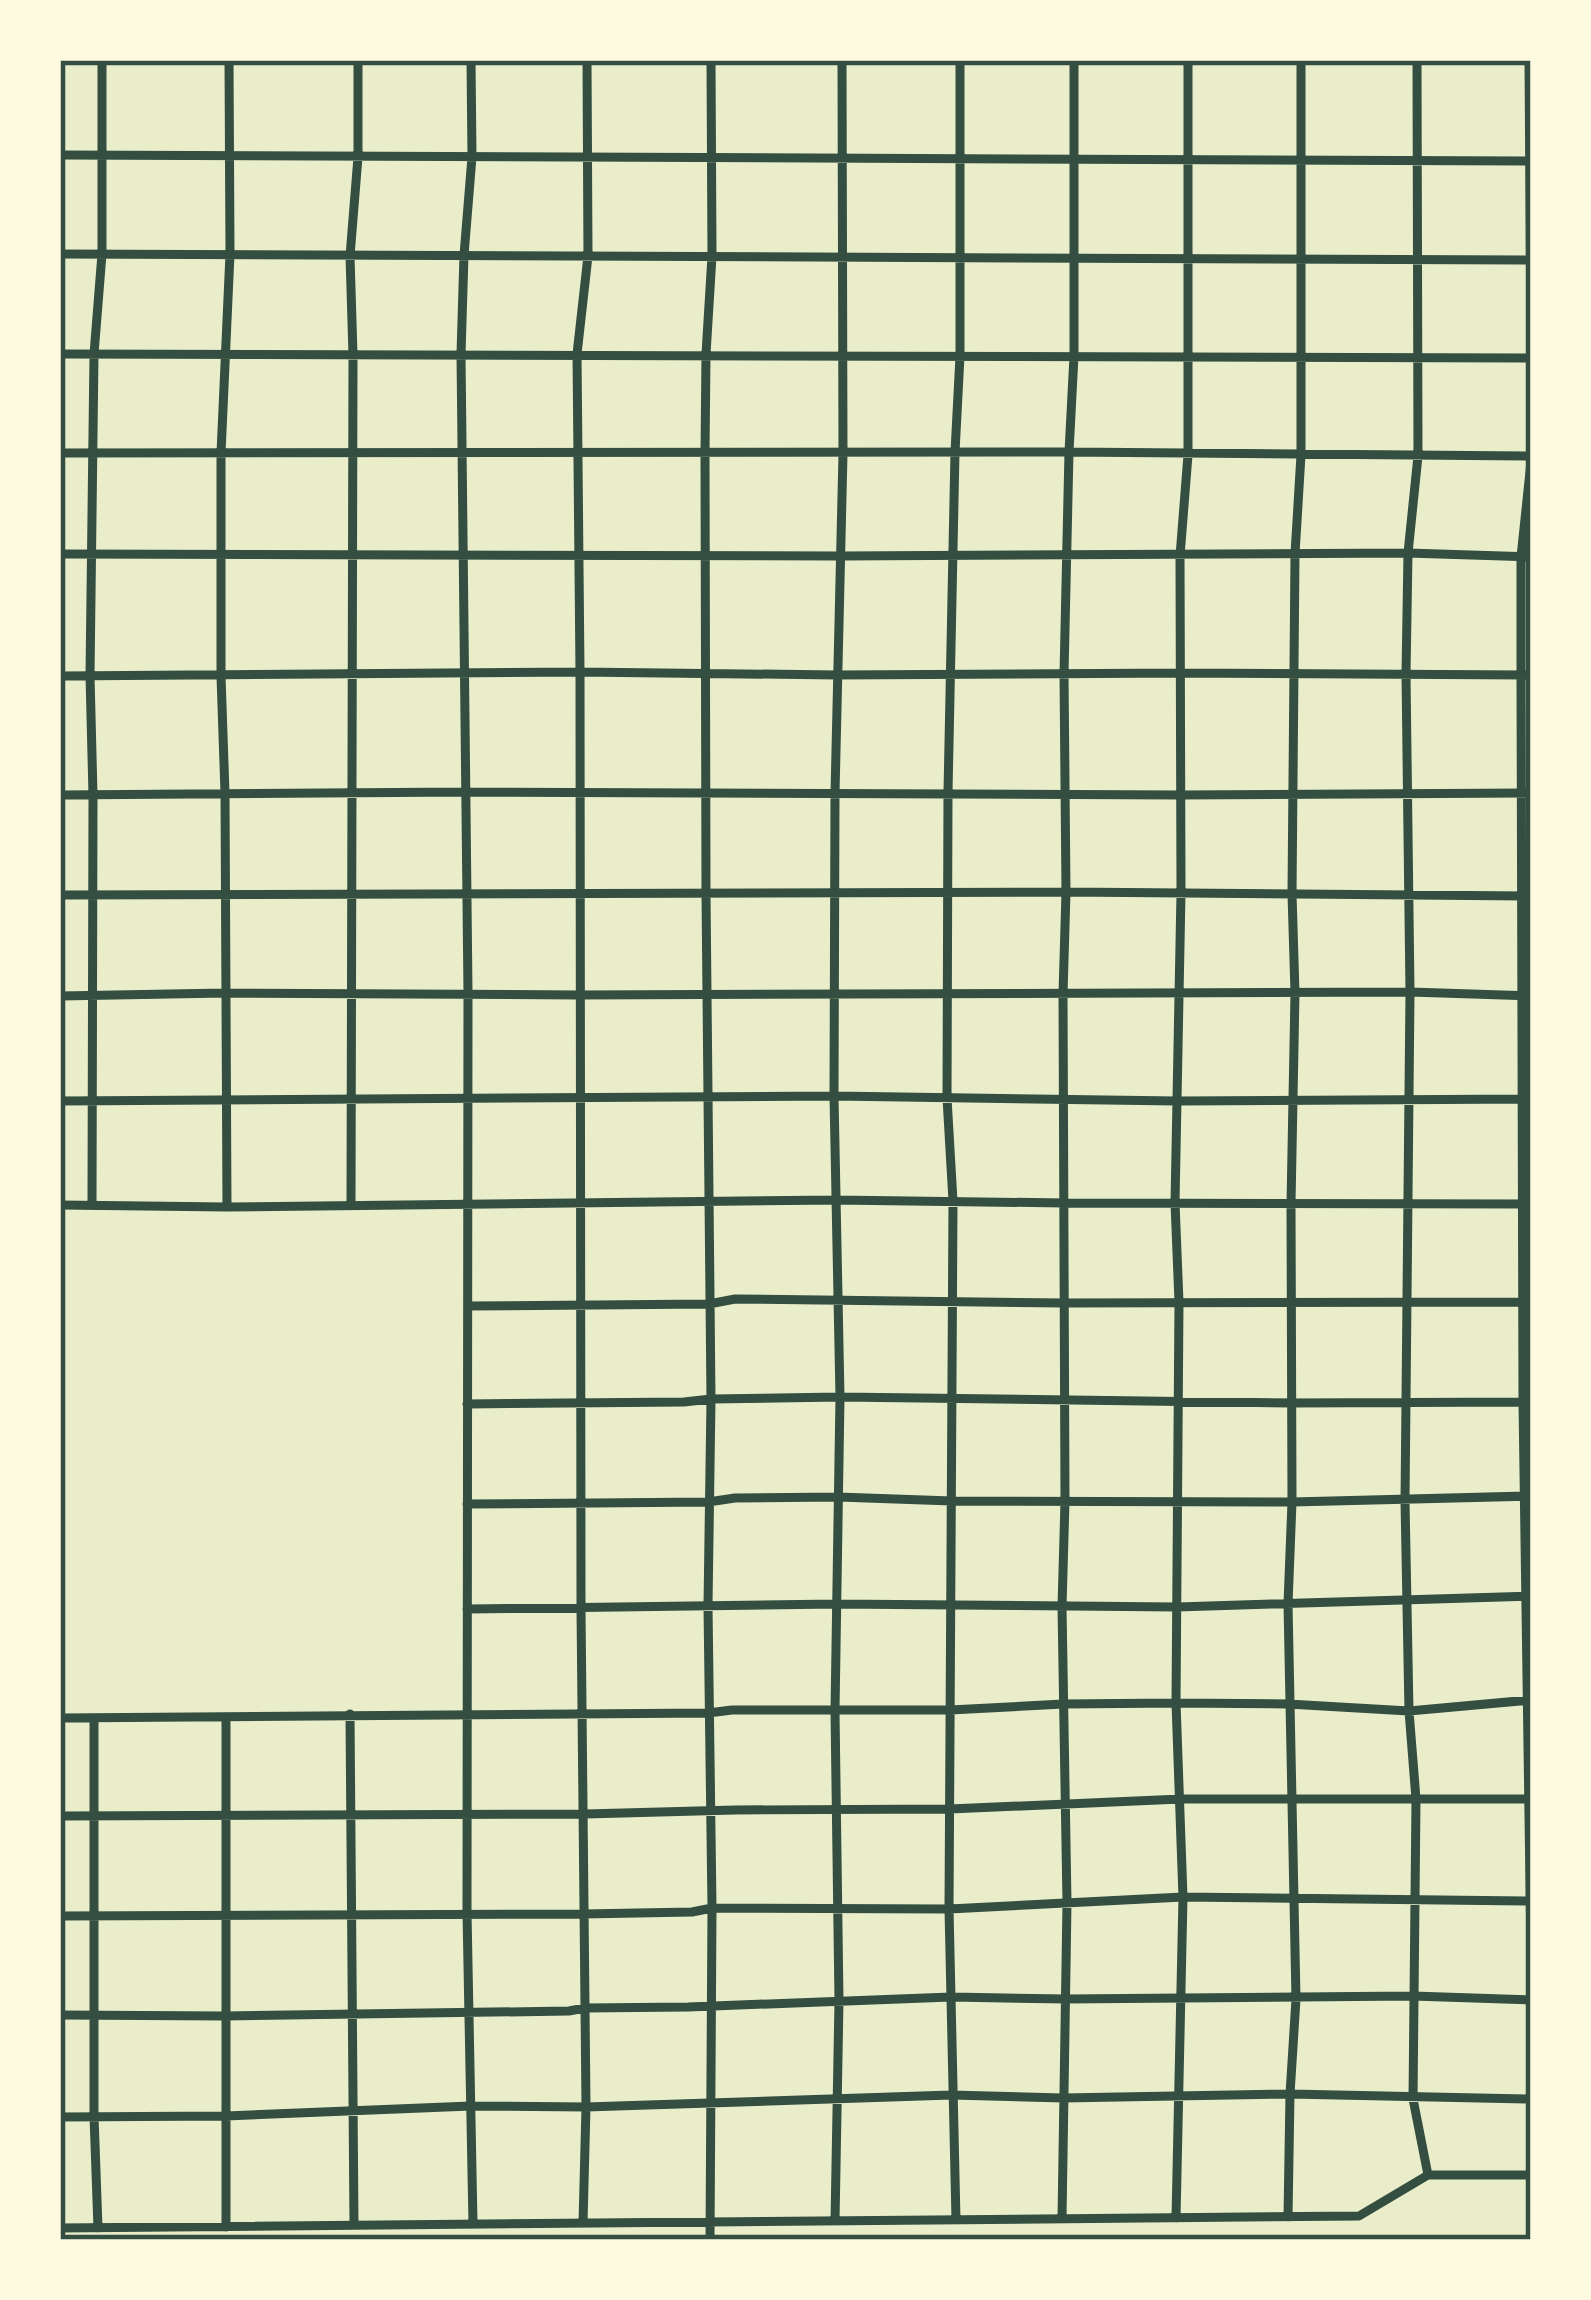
<svg xmlns="http://www.w3.org/2000/svg" width="1591" height="2300" font-family="Lato,sans-serif">
<rect width="100%" height="100%" fill="#e9edc9"/>
<g fill="none" stroke-linecap="round" stroke-linejoin="round">
<path stroke="#344e41" stroke-width="9" d="M 471,60 L 472,157 L 464,255 L 461,354 L 468,992 L 467,1913 L 473,2224
M 1417,60 L 1418,456 L 1408,553 L 1406,674 L 1410,992 L 1405,1501 L 1409,1711 L 1416,1799 L 1413,2099 L 1428,2175
M 1529,60 L 1531,343
M 60,155 L 1531,161
M 60,254 L 1531,260
M 60,354 L 1531,358
M 60,453 L 1069,452 L 1531,456
M 1531,462 L 1521,557 L 1521,675 L 1523,1402 L 1531,1952
M 60,554 L 841,556 L 1408,553 L 1531,557
M 60,676 L 580,672 L 837,675 L 1179,673 L 1531,675
M 60,795 L 464,792 L 1180,795 L 1531,793
M 60,895 L 1066,892 L 1531,896
M 60,996 L 225,993 L 579,995 L 1410,992 L 1531,996
M 60,1101 L 834,1096 L 1177,1101 L 1531,1099
M 351,1204 L 353,355 L 350,256 L 358,157 L 358,60
M 60,1205 L 227,1207 L 836,1200 L 1065,1203 L 1531,1204
M 92,1205 L 93,795 L 90,676 L 94,354 L 102,254 L 102,60
M 227,1207 L 225,793 L 221,676 L 221,453 L 230,254 L 229,60
M 469,1306 L 709,1304 L 735,1299 L 1064,1303 L 1531,1302
M 467,1404 L 684,1402 L 711,1399 L 840,1397 L 1292,1403 L 1531,1402
M 467,1504 L 708,1502 L 735,1498 L 838,1497 L 952,1501 L 1292,1502 L 1531,1496
M 467,1609 L 836,1604 L 1177,1607 L 1531,1596
M 350,1714 L 354,2225
M 60,1718 L 708,1713 L 732,1710 L 950,1710 L 1063,1704 L 1176,1703 L 1288,1704 L 1409,1711 L 1530,1700
M 94,1718 L 94,2116 L 98,2228
M 60,1816 L 585,1814 L 735,1810 L 950,1809 L 1181,1799 L 1531,1799
M 60,1916 L 583,1914 L 692,1912 L 712,1908 L 949,1909 L 1183,1897 L 1531,1901
M 60,2015 L 225,2016 L 569,2011 L 585,2008 L 688,2007 L 951,1997 L 1066,1999 L 1413,1996 L 1531,2000
M 60,2117 L 226,2116 L 471,2106 L 586,2107 L 951,2095 L 1063,2098 L 1290,2094 L 1531,2099
M 1288,2217 L 1290,2094 L 1296,1999 L 1288,1604 L 1292,1502 L 1291,1204 L 1295,993 L 1292,894 L 1295,554 L 1301,455 L 1301,60
M 1176,2218 L 1183,1897 L 1176,1703 L 1179,1302 L 1175,1203 L 1181,893 L 1180,556 L 1188,455 L 1188,60
M 1062,2219 L 1067,1903 L 1062,1607 L 1065,1501 L 1063,994 L 1066,892 L 1064,674 L 1069,452 L 1074,356 L 1074,60
M 956,2220 L 949,1909 L 953,1201 L 947,1098 L 948,792 L 955,452 L 960,356 L 960,60
M 835,2221 L 839,2001 L 835,1711 L 840,1397 L 834,1096 L 835,793 L 843,454 L 842,60
M 583,2223 L 586,2107 L 581,1608 L 580,672 L 577,354 L 588,256 L 587,60
M 226,2227 L 226,1718
M 60,2228 L 1359,2216 L 1428,2175 L 1531,2175
M 710,2240 L 712,1908 L 708,1606 L 711,1399 L 706,893 L 705,454 L 706,354 L 712,256 L 711,60"/>
</g>
<rect width="1591" height="2300" fill="none" stroke="#fefae0" stroke-width="126"/>
<rect x="63" y="63" width="1465" height="2174" fill="none" stroke="#344e41" stroke-width="4.5"/>
</svg>
